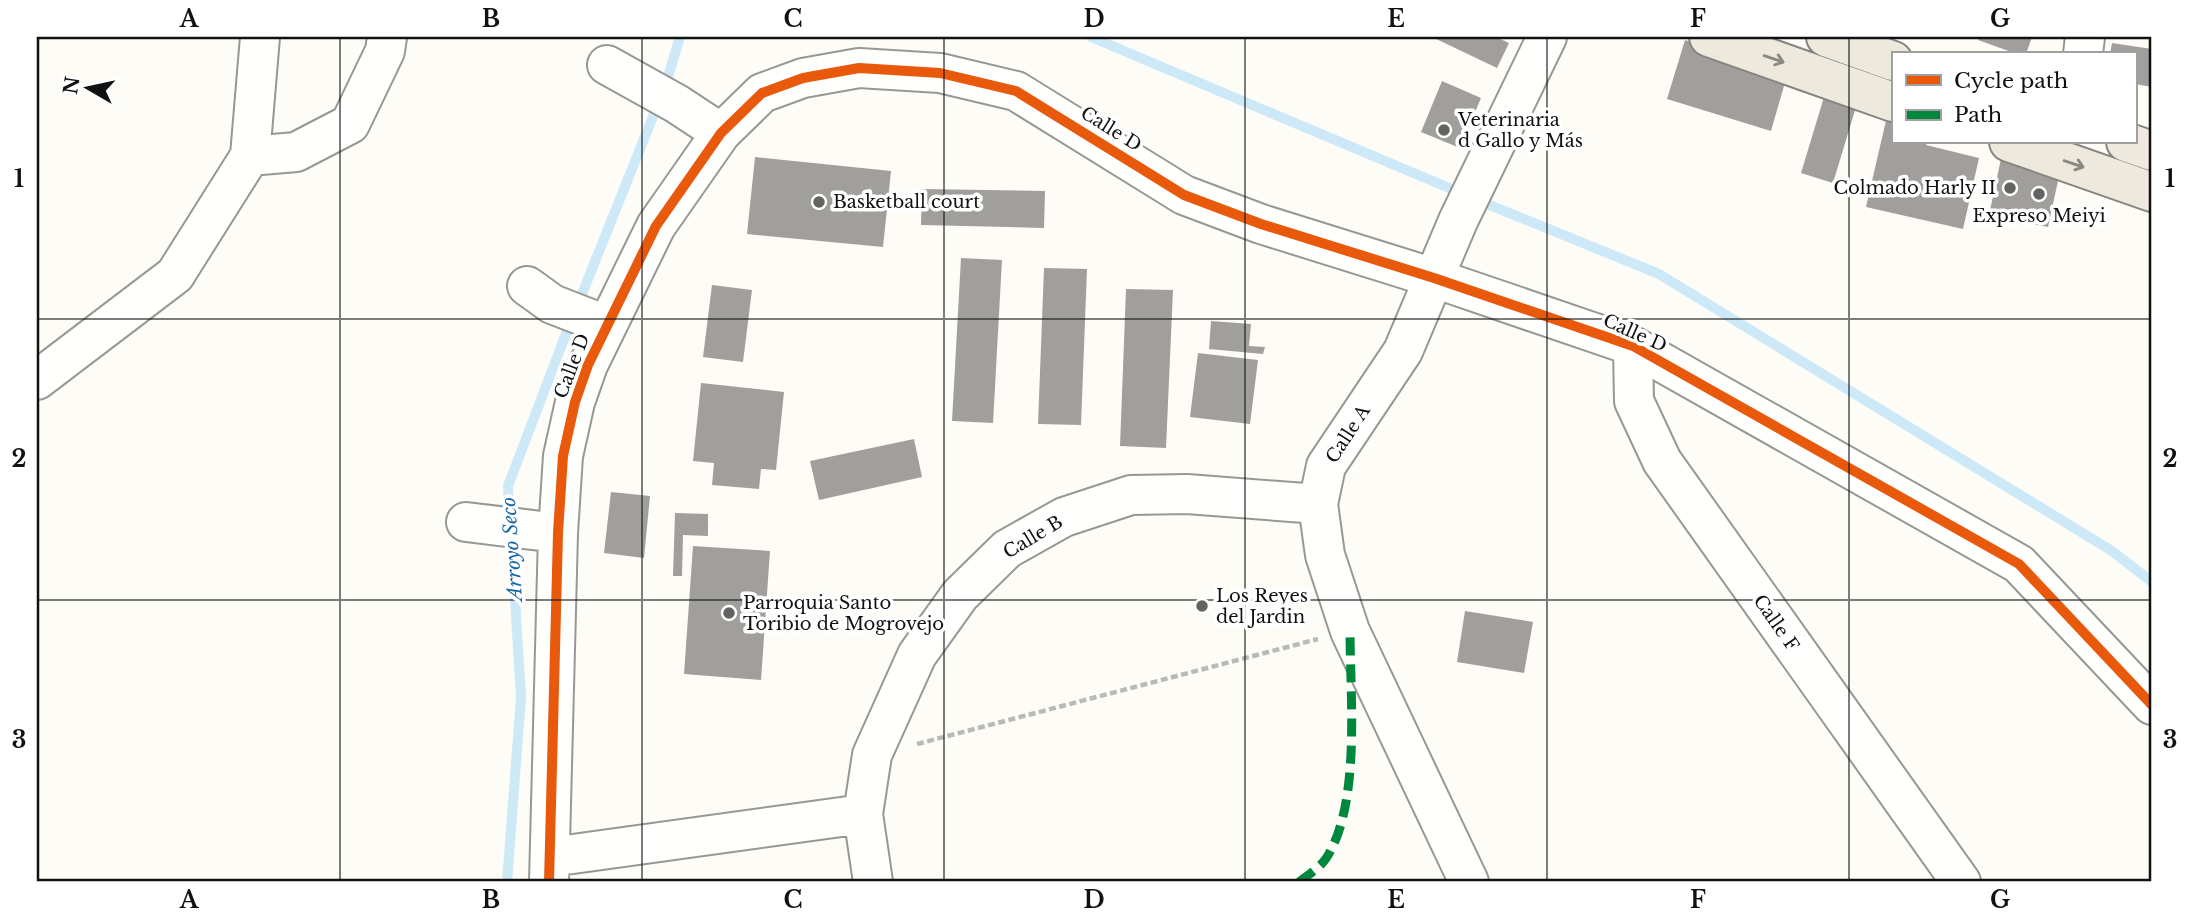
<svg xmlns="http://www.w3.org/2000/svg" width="2189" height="919" font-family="'Libre Baskerville',serif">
<rect width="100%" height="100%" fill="#fdfcf7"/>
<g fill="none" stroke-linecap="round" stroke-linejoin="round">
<path stroke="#cde8f7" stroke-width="10" d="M 1091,37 L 1461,193
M 664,90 L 680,37
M 1475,199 L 1659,274 L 2112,551 L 2152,582
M 578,304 L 658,104
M 510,519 L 508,486 L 572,318
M 507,882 L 521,697 L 511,534"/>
</g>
<path fill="#a19f9c" d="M 1432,37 L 1496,37 L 1509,43 L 1497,68 Z
M 1979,37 L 2032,37 L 2026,54 L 2017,54 L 1978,40 Z
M 1685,40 L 1788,72 L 1771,131 L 1667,99 Z
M 2112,43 L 2152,49 L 2152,87 L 2135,84 L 2135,54 L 2110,54 Z
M 1442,81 L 1481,98 L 1460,148 L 1421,132 Z
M 1827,87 L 1859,97 L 1833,183 L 1801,173 Z
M 1888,112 L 1893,113 L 1893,142 L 1927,142 L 1926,145 L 1979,158 L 1963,229 L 1866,207 Z
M 2002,154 L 2061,167 L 2048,227 L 1989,215 Z
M 755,157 L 891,171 L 883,247 L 747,234 Z
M 922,189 L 1045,191 L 1044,228 L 921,225 Z
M 961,258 L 1002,260 L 993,423 L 952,421 Z
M 1044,268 L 1087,269 L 1081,425 L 1038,424 Z
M 712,285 L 752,290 L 743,362 L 703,357 Z
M 1126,289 L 1173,290 L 1166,448 L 1120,446 Z
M 1211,321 L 1251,324 L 1249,346 L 1265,347 L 1263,354 L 1209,349 Z
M 1198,353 L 1258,360 L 1250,424 L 1190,417 Z
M 701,383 L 784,392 L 776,470 L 761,469 L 759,489 L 712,485 L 714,463 L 693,461 Z
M 914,439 L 922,477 L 819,500 L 810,461 Z
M 611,492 L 650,496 L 644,558 L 604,553 Z
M 675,513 L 708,514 L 708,536 L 683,535 L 682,576 L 673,576 Z
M 693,546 L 770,551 L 761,680 L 684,674 Z
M 1465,611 L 1533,622 L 1524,673 L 1457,662 Z"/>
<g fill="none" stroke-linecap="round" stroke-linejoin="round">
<defs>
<path id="minor" d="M 2083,54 L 2085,37
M 607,65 L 677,104 L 721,133
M 250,156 L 296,152 L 350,124 L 385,51 L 387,37
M 527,286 L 552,304 L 606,325
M 1633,346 L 1634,401 L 1662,461 L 1961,882
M 37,380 L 175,275 L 250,156 L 260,37
M 466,522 L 558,533
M 863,814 L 873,882
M 551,857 L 863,814 L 872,755 L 917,655 L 960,595 L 1007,549 L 1064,517 L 1131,495 L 1187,494 L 1318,504
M 549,882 L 558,533 L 563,456 L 575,402 L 588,365 L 656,226 L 721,133 L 762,93 L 803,78 L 859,68 L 940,73 L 1016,91 L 1184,195 L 1261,224 L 1434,278 L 1633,346 L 2019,564 L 2152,705
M 1469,882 L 1350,631 L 1325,555 L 1318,504 L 1326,466 L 1403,351 L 1458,221 L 1547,37"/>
<path id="major" d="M 1709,37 L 1893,102
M 1826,37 L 1893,61
M 2009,142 L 2152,192
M 2126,142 L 2152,151"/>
</defs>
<use href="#minor" stroke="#979795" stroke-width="42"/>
<use href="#major" stroke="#858482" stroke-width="42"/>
<path stroke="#b9b9b8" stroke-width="4.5" stroke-dasharray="7 3.5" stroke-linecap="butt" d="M 917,744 L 1318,639"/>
<use href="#minor" stroke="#fffffe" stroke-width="38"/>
<use href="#major" stroke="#ede9dc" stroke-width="38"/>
<path stroke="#00873e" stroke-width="9" stroke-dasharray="18 9" stroke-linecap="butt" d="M 1299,882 C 1308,875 1321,867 1327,857 C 1361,802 1350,696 1350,631"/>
<defs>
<path id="cycleway" d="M 549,882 L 558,533 L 563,456 L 575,402 L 588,365 L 656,226 L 721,133 L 762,93 L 803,78 L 859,68 L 940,73 L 1016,91 L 1184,195 L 1261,224 L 1434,278 L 1633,346 L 2019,564 L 2152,705"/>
</defs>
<use href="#cycleway" stroke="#fff" stroke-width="15"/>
<use href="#cycleway" stroke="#e8590c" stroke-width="10"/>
</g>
<defs><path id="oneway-shaft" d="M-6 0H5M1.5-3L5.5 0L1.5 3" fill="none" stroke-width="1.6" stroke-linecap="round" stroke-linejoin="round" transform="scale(1.75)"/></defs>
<g stroke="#8a8881">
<use href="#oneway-shaft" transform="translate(1774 59) rotate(19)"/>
<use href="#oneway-shaft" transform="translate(2074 164) rotate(19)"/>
</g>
<path fill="none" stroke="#111" stroke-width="2" stroke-opacity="0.55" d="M 340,37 L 340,882M 642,37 L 642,882M 944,37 L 944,882M 1245,37 L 1245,882M 1547,37 L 1547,882M 1849,37 L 1849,882M 37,319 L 2152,319M 37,600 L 2152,600"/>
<g fill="#646362" stroke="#fff" stroke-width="2.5">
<circle cx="1444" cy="130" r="7"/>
<circle cx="2010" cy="188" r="7"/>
<circle cx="2039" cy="194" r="7"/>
<circle cx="819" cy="202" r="7"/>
<circle cx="1202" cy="606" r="7"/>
<circle cx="729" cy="613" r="7"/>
</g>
<g text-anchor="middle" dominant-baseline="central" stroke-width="7" stroke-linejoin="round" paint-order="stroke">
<g font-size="18" fill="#111" stroke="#fff" text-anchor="start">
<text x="1458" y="120">Veterinaria<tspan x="1458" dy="21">d Gallo y Más</tspan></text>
<text x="1996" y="188" text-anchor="end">Colmado Harly II</text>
<text x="833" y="202">Basketball court</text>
<text x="2039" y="216" text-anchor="middle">Expreso Meiyi</text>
<text x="1216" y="596">Los Reyes<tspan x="1216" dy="21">del Jardin</tspan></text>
<text x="743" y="603">Parroquia Santo<tspan x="743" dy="21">Toribio de Mogrovejo</tspan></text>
</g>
<g font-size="18" fill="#111" stroke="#fff">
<text transform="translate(1111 129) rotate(32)">Calle D</text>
<text transform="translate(1635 333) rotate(24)">Calle D</text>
<text transform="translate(572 366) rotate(-69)">Calle D</text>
<text transform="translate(1348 434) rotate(-57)">Calle A</text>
<text transform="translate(1033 537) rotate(-31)">Calle B</text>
<text transform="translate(1776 623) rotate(55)">Calle F</text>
</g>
<g font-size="19" font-style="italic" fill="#1768a6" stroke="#fff">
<text transform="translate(512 549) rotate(-94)">Arroyo Seco</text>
</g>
</g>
<rect width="2189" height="919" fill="none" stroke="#ffffff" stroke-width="77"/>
<rect x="1892" y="52" width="245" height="91" fill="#ffffff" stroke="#a0a0a0" stroke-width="2"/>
<rect x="1906" y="75" width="35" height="10" fill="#e8590c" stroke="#a0a0a0" stroke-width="2"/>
<text x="1954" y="88" font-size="21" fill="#111111">Cycle path</text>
<rect x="1906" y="110" width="35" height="10" fill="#00873e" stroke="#a0a0a0" stroke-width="2"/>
<text x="1954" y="122" font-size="21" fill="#111111">Path</text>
<g transform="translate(88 88) rotate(279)" stroke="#ffffff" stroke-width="5" paint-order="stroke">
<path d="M0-5L12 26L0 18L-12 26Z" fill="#111111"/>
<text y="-10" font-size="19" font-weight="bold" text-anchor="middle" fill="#111111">N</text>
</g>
<rect x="38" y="38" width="2112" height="842" fill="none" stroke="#111" stroke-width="2.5"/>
<g font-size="23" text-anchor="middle" font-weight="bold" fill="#111">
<text x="189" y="27">A</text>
<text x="491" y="27">B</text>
<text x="793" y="27">C</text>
<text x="1094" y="27">D</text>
<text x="1396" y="27">E</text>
<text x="1698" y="27">F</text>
<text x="2000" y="27">G</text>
<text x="19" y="187">1</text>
<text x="2170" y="187">1</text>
<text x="19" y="467">2</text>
<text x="2170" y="467">2</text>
<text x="19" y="748">3</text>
<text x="2170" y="748">3</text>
<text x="189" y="908">A</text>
<text x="491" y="908">B</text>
<text x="793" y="908">C</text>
<text x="1094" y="908">D</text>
<text x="1396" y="908">E</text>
<text x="1698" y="908">F</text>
<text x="2000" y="908">G</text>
</g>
</svg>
